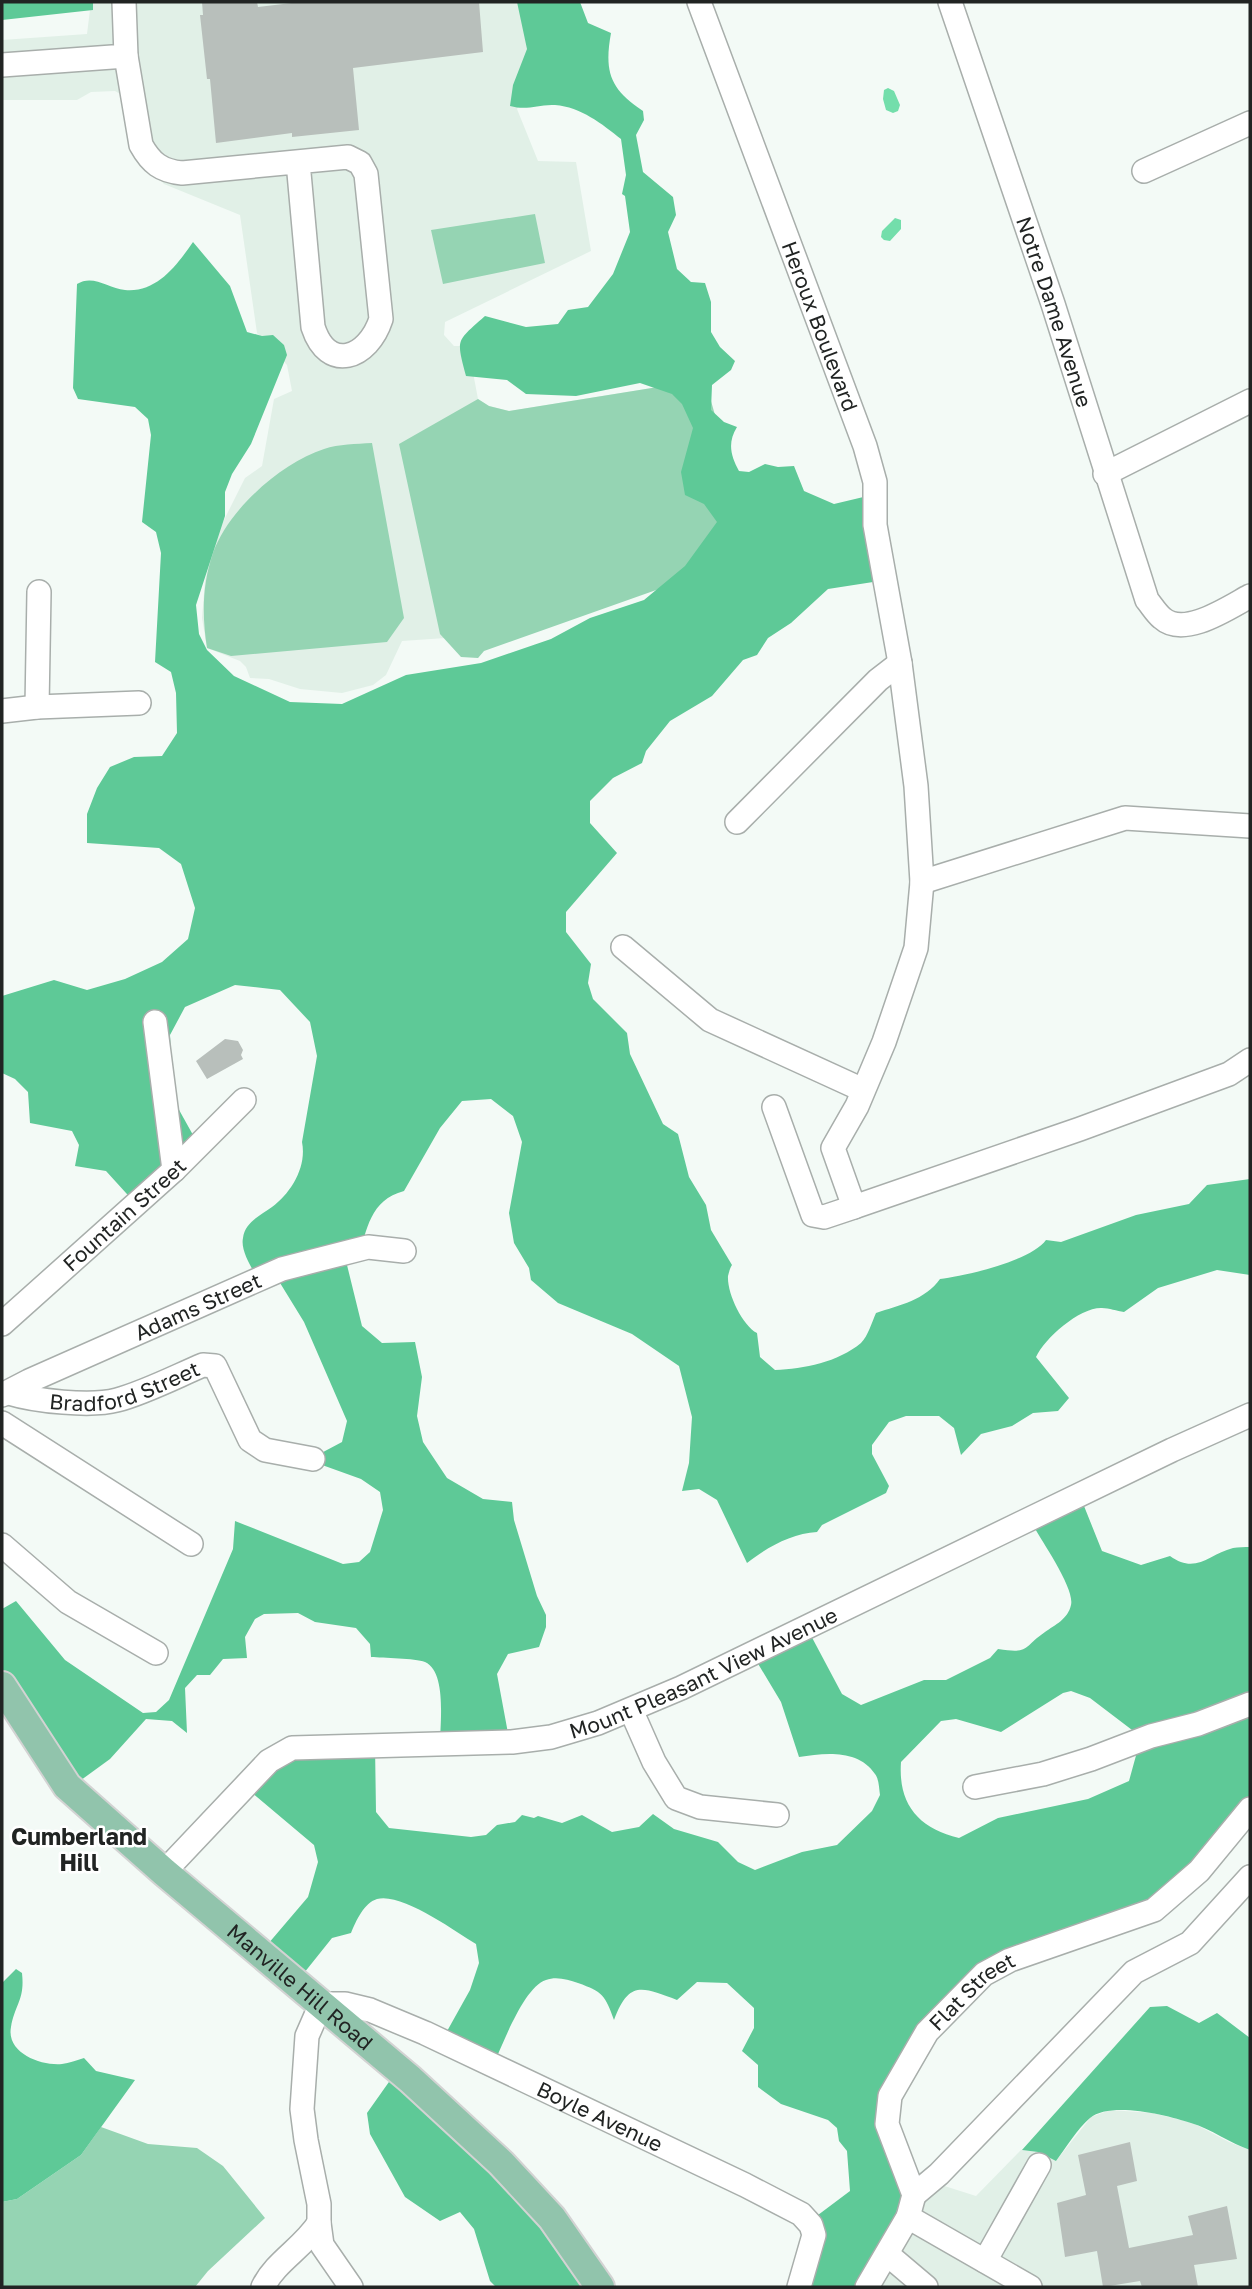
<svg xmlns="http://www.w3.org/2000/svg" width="1252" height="2289" font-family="'Golos Text',sans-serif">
<rect width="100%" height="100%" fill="#f3faf6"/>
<path fill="#e1f0e7" d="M 91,2 L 527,2 L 541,63 L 517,109 L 538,161 L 576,162 L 591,251 L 445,322 L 444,335 L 454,346 L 468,346 L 478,399 L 489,406 L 509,411 L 689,382 L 478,658 L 460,637 L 402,641 L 386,675 L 373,685 L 342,693 L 300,689 L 269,679 L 250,678 L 246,667 L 240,661 L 207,648 L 202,618 L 205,580 L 219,530 L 245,478 L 262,466 L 274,399 L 292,391 L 287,365 L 257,333 L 240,215 L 164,184 L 132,149 L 127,98 L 115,91 L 91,92 L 77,100 L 2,100 L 2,40 L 87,34 Z
M 1110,2110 L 1153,2113 L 1193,2123 L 1229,2142 L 1250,2150 L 1250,2287 L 873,2287 L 913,2176 L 976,2196 L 1021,2150 L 1038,2152 L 1056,2161 L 1091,2117 Z"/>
<path fill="#95d4b3" d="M 535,214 L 545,263 L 443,284 L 431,230 Z
M 689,382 L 707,387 L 755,555 L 484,651 L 478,658 L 461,657 L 440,634 L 399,444 L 478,399 L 489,406 L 509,411 Z
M 372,443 L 404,618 L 387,642 L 231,656 L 207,648 C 202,616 202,585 213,553 C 228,510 281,463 324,449 C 339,444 356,444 372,443 Z
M 101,2127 L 148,2144 L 197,2148 L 223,2166 L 265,2218 L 208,2271 L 195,2287 L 2,2287 L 2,2202 L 17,2199 L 81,2155 Z"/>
<path fill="#5ec997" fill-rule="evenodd" d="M 2,2 L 93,2 L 93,10 L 2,20 Z
M 517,2 L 580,2 L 588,23 L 611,33 C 604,72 610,89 643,111 L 644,120 L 636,135 L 643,172 L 673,197 L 676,215 L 668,232 L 677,269 L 691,282 L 705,283 L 711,302 L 711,332 L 720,347 L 735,361 L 731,370 L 712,385 L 711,410 L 724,422 L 737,427 C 727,443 731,456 739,471 L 749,472 L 765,464 L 778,467 L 794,466 L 804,491 L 834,504 L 876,494 L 886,580 L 828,589 L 791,623 L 768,638 L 757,655 L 743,660 L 712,696 L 670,721 L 646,751 L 642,763 L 613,778 L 590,801 L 590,823 L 617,853 L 566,912 L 566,932 L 591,964 L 588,983 L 593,999 L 627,1033 L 630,1054 L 663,1124 L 678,1134 L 689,1177 L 706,1205 L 711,1230 L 732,1265 C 730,1268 729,1272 728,1276 C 727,1293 742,1325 757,1333 L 760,1357 L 775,1370 C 804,1369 838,1362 861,1343 C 868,1336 872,1322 876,1313 C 900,1305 925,1300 940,1279 C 965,1276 1031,1261 1046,1240 L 1061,1242 L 1136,1215 L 1189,1204 L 1207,1185 L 1250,1179 L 1250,1275 L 1217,1270 L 1158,1288 L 1124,1312 C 1117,1311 1109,1308 1102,1308 C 1080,1307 1045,1338 1036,1357 L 1069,1398 L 1058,1411 L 1033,1413 L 1012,1426 L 981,1434 L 961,1455 L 954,1428 L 939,1416 L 906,1416 L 889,1422 L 872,1445 L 872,1454 L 889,1486 L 886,1493 L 822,1525 L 817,1532 C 792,1533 766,1548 747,1563 L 717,1500 L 699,1489 L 682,1491 L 689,1463 L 692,1417 L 679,1366 L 632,1334 L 558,1303 L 531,1280 L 529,1268 L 514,1243 L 509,1213 L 522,1142 L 513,1116 L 491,1099 L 462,1101 L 440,1128 L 404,1191 C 370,1200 367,1229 358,1259 L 347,1265 L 362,1326 L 382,1343 L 415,1342 L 422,1377 L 417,1416 L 423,1442 L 447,1478 L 483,1499 L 512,1502 L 514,1520 L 537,1596 L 546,1615 L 546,1627 L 539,1647 L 508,1654 L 497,1674 L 510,1744 L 440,1744 C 440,1724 447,1672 425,1662 C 415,1658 383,1658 371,1657 L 370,1644 L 356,1628 L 315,1622 L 298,1613 L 264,1614 L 255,1619 L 245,1637 L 247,1658 L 223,1659 L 210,1675 L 197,1675 L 185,1688 L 187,1733 L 172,1721 L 146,1719 L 110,1759 L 77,1783 L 2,1681 L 2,1609 L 16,1601 L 65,1660 L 143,1713 L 156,1712 L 169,1700 L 233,1549 L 235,1521 L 343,1564 L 359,1562 L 370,1552 L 383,1510 L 380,1492 L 361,1479 L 311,1461 L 310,1459 L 342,1442 L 347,1421 L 304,1322 L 277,1278 L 260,1283 C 254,1271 240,1252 243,1238 C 245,1222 261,1215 272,1207 C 291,1193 307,1167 302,1142 L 317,1056 L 310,1022 L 280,990 L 235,985 L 185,1007 L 170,1035 L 173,1099 L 193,1135 L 203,1142 L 136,1204 L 106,1171 L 75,1166 L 79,1145 L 72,1131 L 30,1123 L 28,1092 L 15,1079 L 2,1073 L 2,996 L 54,980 L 87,990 L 125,979 L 162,962 L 188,939 L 195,908 L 181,864 L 159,848 L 87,843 L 87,814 L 97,788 L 110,767 L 134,757 L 162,756 L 177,733 L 176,693 L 171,672 L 155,662 L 161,553 L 156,532 L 142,522 L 151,435 L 148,419 L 135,407 L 78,399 L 73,388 L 77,284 C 93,274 108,288 125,290 C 157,293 177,265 193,242 L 230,286 L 247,332 L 262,336 L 273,335 L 284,345 L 287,355 L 251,444 L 232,474 L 225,492 L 225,516 L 196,605 L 199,634 L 207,650 L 234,676 L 290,702 L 342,704 L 406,675 L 481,663 L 551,639 L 590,618 L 644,600 L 685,566 L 717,522 L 704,504 L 685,495 L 681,472 L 693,428 L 682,404 L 672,394 L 640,383 L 576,396 L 526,394 L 507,380 L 466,376 C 456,338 456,342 485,316 L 526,327 L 558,324 L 568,310 L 588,307 L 613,274 L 630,232 L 625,196 L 622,194 L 626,175 L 621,139 C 602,124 581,107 555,105 C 538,104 528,111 510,106 L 513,85 L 527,49 Z
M 1082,1501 L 1102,1551 L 1141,1565 L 1170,1556 C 1196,1575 1209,1554 1233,1548 C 1238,1547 1245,1547 1250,1547 L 1250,1811 L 1198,1878 L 990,1976 L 911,2066 L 898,2110 L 900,2135 L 911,2173 L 873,2287 L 806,2287 L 810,2221 L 850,2191 L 847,2151 L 839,2141 L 837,2128 L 828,2120 L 781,2104 L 758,2087 L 758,2065 L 742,2051 L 754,2028 L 754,2008 L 727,1983 L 697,1982 L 677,2000 C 642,1987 629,1980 614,2020 C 605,1995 603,1992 578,1983 C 568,1980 557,1976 546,1980 C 524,1987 504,2042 494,2063 L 441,2042 L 470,1990 L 479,1963 L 476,1944 C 455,1931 401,1892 377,1899 C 364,1903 356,1921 351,1933 L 332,1938 L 296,1983 L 262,1951 L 308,1897 L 318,1862 L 314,1845 L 250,1791 L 297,1749 L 375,1745 L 376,1812 L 389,1828 L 471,1837 L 486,1835 L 497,1825 L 515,1822 L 522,1815 L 534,1818 L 538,1816 L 562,1823 L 582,1815 L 612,1832 L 639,1827 L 653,1814 L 674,1829 L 718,1842 L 738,1862 L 755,1870 L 802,1852 L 837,1845 L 872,1811 L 880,1795 C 879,1788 879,1779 875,1774 C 858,1749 825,1753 799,1757 L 781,1702 L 757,1662 L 808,1630 L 842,1694 L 861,1705 L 924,1680 L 946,1680 L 990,1658 L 998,1649 C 1030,1654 1022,1648 1045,1632 C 1055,1625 1068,1619 1071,1605 C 1075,1589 1043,1543 1034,1527 ZM 1071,1691 L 1090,1698 L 1136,1733 L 1140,1741 L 1129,1781 L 1088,1799 L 998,1818 L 959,1838 C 918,1828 898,1804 901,1762 L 941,1721 L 956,1719 L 1001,1732 L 1063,1693 Z
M 16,1969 L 22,1973 C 25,2000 15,2004 11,2027 C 6,2053 41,2066 62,2064 C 69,2063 77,2060 84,2058 L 96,2071 L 135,2080 L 81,2155 L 17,2199 L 2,2202 L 2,1983 Z
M 1167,2006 L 1199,2023 L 1217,2013 L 1250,2038 L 1250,2150 C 1230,2143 1211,2129 1191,2123 C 1167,2115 1110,2101 1090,2118 C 1077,2129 1066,2148 1056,2161 L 1038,2152 L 1022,2150 L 1150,2007 Z
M 396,2072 L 601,2287 L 496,2287 L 490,2281 L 474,2229 L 460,2212 L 440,2221 L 405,2197 L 370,2134 L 367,2113 Z"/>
<path fill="#73deab" d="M 888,88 L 894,91 L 900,105 L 898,111 L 893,113 L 886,110 L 883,99 L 884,90 Z
M 895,218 L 901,220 L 901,229 L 890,241 L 884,240 L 881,237 L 882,231 Z"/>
<path fill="#b8bfbb" d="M 202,2 L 257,2 L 258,7 L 300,2 L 479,2 L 483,52 L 353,68 L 359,130 L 292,137 L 292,133 L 216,143 L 210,79 L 207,79 L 200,15 L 203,15 Z
M 225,1039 L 238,1041 L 243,1050 L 241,1055 L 243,1059 L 207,1079 L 196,1061 Z
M 1130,2142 L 1137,2181 L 1117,2186 L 1129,2248 L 1193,2235 L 1188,2216 L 1227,2206 L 1237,2259 L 1194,2265 L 1198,2287 L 1142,2287 L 1140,2281 L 1103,2287 L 1097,2251 L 1065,2257 L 1057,2203 L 1086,2195 L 1078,2155 Z"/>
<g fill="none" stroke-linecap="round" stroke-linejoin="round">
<defs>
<g id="minor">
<path id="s1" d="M 699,2 L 865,446 L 875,482 L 875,525 L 900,663 L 916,786 L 922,882 L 916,948 L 884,1042 L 857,1106 L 833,1148 L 854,1207 L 1080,1129 L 1229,1074 L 1250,1060"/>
<path id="s2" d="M 950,2 L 1053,304 L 1147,600 C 1152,606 1156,613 1162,618 C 1184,638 1228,608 1250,596"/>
<path d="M 126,56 L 141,145 C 151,163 161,171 182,173 L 348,157 L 360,163 L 366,174 L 381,319 C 368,359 328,373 313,327 L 298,162"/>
<path d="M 2,65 L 126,56 L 124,2"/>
<path d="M 1144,171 L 1250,123"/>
<path d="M 1105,474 L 1250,401"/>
<path d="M 37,707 L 39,592"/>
<path d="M 2,711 L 37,707 L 139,703"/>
<path d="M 737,822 L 878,680 L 900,663"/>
<path d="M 922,882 L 1125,818 L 1250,826"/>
<path d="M 623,947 L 710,1020 L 863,1090"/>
<path d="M 155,1022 L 174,1170"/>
<path d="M 774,1107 L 813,1215 L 824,1217 L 854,1207"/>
<path id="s3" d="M 2,1324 L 174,1170 L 244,1100"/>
<path id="s4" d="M 9,1393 C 35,1401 91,1407 117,1400 C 144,1393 177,1376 203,1365 L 215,1366 L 250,1440 L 265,1450 L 313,1459"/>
<path id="s5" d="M 2,1395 L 29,1381 L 282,1269 L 368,1247 L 404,1251"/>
<path d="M 2,1423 L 191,1544"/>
<path d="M 2,1545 L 68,1602 L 156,1653"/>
<path d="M 631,1710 L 654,1762 L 676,1798 L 700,1807 L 777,1815"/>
<path d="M 975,1787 L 1043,1774 L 1091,1759 L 1151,1736 L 1198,1724 L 1250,1704"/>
<path id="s6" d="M 164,1872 L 269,1761 L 292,1748 L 512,1742 L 551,1737 L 598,1723 L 681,1688 L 1172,1450 L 1250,1415"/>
<path d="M 914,2195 L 939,2174 L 1134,1972 L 1190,1943 L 1250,1877"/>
<path d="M 908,2217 L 1030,2287"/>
<path d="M 887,2254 L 926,2287"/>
<path d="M 985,2261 L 1039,2165"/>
<path d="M 263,2287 C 276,2261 303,2248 319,2223"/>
<path id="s7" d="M 351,2287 L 322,2245 L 319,2223 L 319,2204 L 306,2140 L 302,2109 L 307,2036 L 321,2004 L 345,2004 L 370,2010 L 425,2033 L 745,2185 L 801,2214 L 811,2225 L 814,2235 L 799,2287"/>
<path id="s8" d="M 867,2287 L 908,2217 L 914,2195 L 887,2124 L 890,2096 L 927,2032 L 984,1974 L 1010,1960 L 1154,1910 L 1199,1871 L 1250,1809"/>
</g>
<g id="major">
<path id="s9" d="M 2,1686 L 67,1786 L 164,1872 L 410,2079 L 501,2163 L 552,2218 L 600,2287"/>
</g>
</defs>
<use href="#minor" stroke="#a8aeab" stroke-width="26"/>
<use href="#major" stroke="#d3d3d3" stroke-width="32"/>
<use href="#minor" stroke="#fff" stroke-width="23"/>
<use href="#major" stroke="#91c4ac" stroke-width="28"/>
</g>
<g text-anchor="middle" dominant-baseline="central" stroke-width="5" stroke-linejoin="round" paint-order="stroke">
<g font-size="21" fill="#212423" stroke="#fff">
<text stroke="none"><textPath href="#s2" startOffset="327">Notre Dame Avenue</textPath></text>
<text stroke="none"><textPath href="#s1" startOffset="346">Heroux Boulevard</textPath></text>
<text stroke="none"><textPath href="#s3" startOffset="164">Fountain Street</textPath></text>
<text stroke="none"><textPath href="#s5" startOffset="215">Adams Street</textPath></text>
<text stroke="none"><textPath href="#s4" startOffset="119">Bradford Street</textPath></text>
<text stroke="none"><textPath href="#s6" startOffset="604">Mount Pleasant View Avenue</textPath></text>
<text stroke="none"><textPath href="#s9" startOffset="427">Manville Hill Road</textPath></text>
<text stroke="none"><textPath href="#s8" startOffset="343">Flat Street</textPath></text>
<text stroke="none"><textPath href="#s7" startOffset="600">Boyle Avenue</textPath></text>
</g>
<g font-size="23" font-weight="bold" fill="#212423" stroke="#fff">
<text x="79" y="1836">Cumberland<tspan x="79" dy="26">Hill</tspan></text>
</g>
</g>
<rect width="1252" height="2289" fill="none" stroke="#212423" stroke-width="7"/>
</svg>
